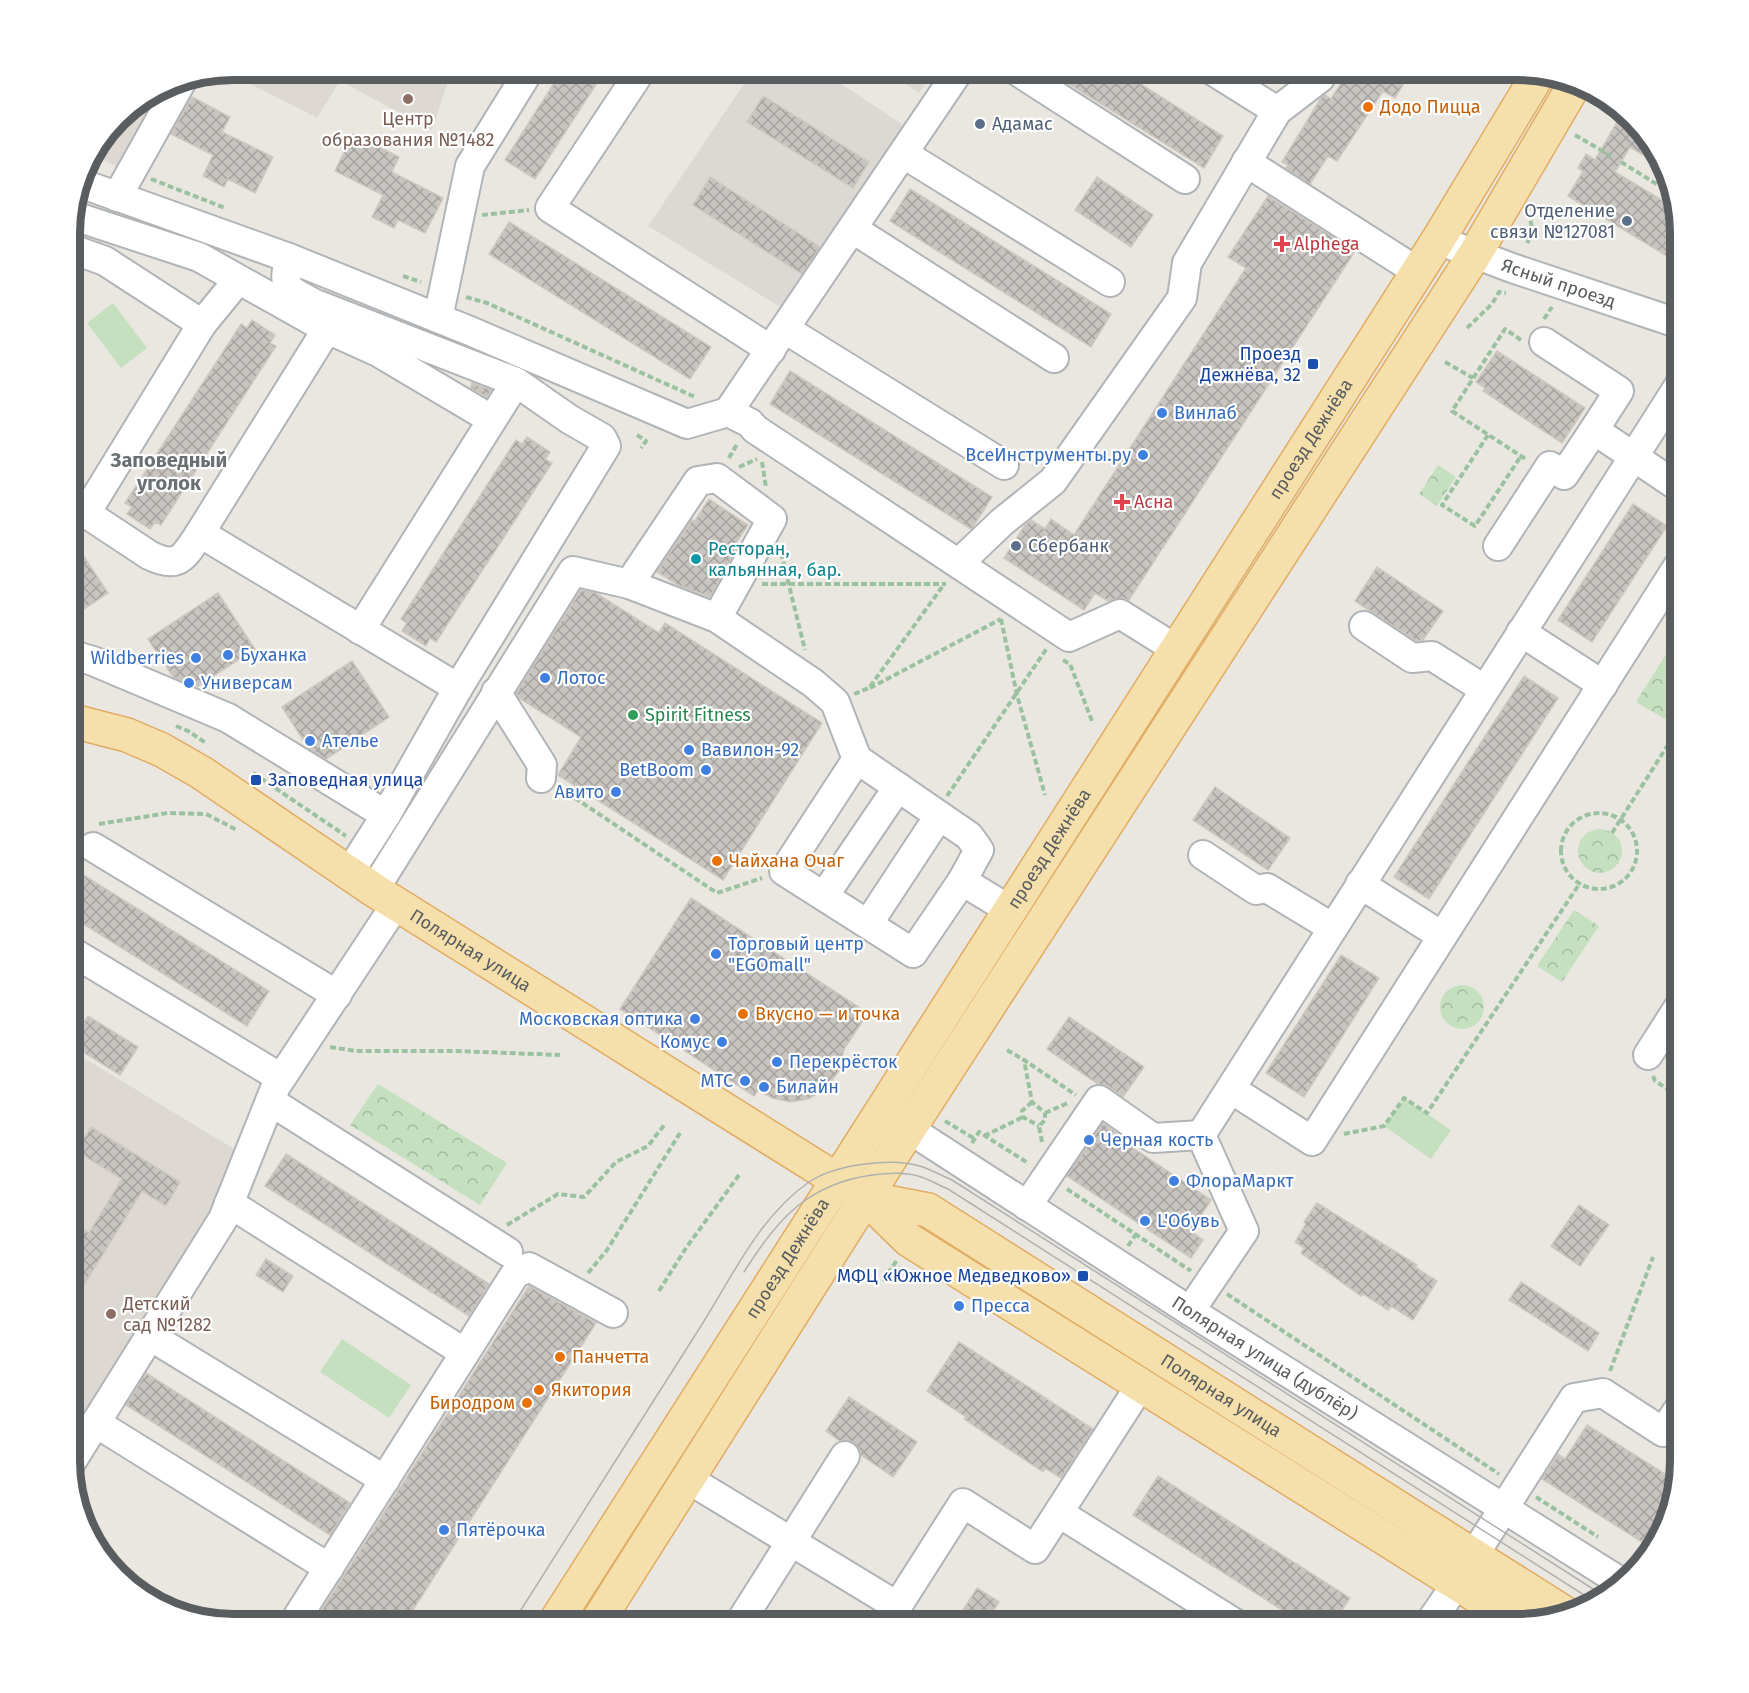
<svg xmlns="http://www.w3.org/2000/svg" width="1749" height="1693" font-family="'Fira Sans',sans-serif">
<defs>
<pattern id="park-crowns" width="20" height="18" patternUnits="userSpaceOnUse" patternTransform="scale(1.5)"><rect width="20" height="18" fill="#c4e0bf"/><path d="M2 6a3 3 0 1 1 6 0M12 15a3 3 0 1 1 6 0" fill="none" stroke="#a2b99f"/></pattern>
<pattern id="building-cross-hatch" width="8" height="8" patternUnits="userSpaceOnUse" patternTransform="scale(1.5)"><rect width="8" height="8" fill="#c8c4c0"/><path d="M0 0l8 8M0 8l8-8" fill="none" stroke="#a5a29f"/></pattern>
</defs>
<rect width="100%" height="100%" fill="#eae7e1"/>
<path fill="#dcd9d5" d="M 754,69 L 819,69 L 912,131 L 790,313 L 648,226 Z"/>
<path fill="#ddd8d2" d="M 233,69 L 452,69 L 432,130 L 340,81 L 317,118 L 225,71 Z
M 884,69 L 935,69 L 919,93 Z
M 168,83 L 118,167 L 91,154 L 125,110 Z
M 69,1049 L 239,1152 L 223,1200 L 69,1452 Z"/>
<path fill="#c4e0bf" d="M 113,303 L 147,348 L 121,368 L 87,323 Z
M 1404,1098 L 1451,1130 L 1431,1159 L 1384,1126 Z
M 342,1339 L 411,1385 L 389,1418 L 320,1372 Z"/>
<path fill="url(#park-crowns)" d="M 1438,465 L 1456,477 L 1437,506 L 1419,494 Z
M 1670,648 L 1680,654 L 1680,695 L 1665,719 L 1636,702 Z
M1578 851a22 22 0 1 1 44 0a22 22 0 1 1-44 0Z
M 1574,910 L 1599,926 L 1562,982 L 1537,966 Z
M1440 1007a22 22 0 1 1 44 0a22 22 0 1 1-44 0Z
M 378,1084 L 507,1163 L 480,1205 L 350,1125 Z"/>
<path fill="url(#building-cross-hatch)" stroke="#cec8c0" stroke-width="1.5" d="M 563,69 L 606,69 L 535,179 L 505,160 Z
M 1045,69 L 1117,69 L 1223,136 L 1204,168 Z
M 1350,69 L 1400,69 L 1409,75 L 1395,98 L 1383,91 L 1337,161 L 1328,156 L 1310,184 L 1286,168 L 1288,165 L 1282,162 L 1321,98 L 1325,95 L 1331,99 Z
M 763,96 L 869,162 L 853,188 L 747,122 Z
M 192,97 L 230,117 L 222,132 L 273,157 L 255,193 L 228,179 L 224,187 L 203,176 L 213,155 L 171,134 Z
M 1623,112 L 1639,125 L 1650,142 L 1643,155 L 1630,147 L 1615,172 L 1675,208 L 1680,233 L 1680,264 L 1568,196 L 1583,171 L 1578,168 L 1586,154 L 1595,160 Z
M 353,134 L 399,157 L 392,172 L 443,198 L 425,233 L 398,220 L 394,228 L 372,217 L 383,195 L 335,171 Z
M 710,177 L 820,247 L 802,274 L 693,205 Z
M 1097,177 L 1153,215 L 1131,247 L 1075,210 Z
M 910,189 L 1111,314 L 1091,347 L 890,221 Z
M 1268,196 L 1355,251 L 1129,600 L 1121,598 L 1108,601 L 1095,593 L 1084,610 L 1004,558 L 1025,525 L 1031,520 L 1045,529 L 1051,519 L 1074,535 L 1246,268 L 1228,257 Z
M 509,222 L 711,347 L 690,379 L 489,254 Z
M 252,320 L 275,335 L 270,343 L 276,346 L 161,525 L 155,522 L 150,529 L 127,514 L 132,507 L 125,503 L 241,324 L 247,328 Z
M 1497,351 L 1585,408 L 1562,443 L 1483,391 L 1485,388 L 1476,382 Z
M 790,371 L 992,497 L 973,527 L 971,529 L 770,404 Z
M 472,383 L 491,390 L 487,397 L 471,388 Z
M 527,437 L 550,452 L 545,459 L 552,463 L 436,642 L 430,638 L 426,646 L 402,631 L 407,623 L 401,619 L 516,440 L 522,444 Z
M 709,499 L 748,525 L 734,546 L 737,548 L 710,597 L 678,585 L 657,572 L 692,520 L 694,522 Z
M 1633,504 L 1667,526 L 1592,642 L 1558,620 Z
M 69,534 L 108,593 L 69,619 Z
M 1377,567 L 1443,611 L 1423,640 L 1416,641 L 1355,601 Z
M 581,590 L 596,593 L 659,633 L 665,623 L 822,723 L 723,880 L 558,775 L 581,737 L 519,698 L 516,693 Z
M 218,593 L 255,649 L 197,687 L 173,677 L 148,639 Z
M 352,661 L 389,717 L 326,759 L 309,749 L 282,707 Z
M 1524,676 L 1558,698 L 1429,899 L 1394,877 Z
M 1215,787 L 1290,838 L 1268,870 L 1193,820 Z
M 69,866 L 269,991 L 247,1026 L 69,915 Z
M 691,898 L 868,1013 L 844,1049 L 840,1069 L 826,1089 L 808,1099 L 791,1102 L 772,1098 L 758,1090 L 754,1096 L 620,1009 Z
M 1341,955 L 1379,978 L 1304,1097 L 1266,1073 Z
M 88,1016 L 138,1047 L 120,1075 L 70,1044 Z
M 1069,1017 L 1144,1067 L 1123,1097 L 1108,1086 L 1098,1084 L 1047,1049 Z
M 1103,1123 L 1135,1146 L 1133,1148 L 1211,1200 L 1191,1231 L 1203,1240 L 1191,1258 L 1067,1176 Z
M 91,1127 L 180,1182 L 166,1206 L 142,1191 L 69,1309 L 69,1221 L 89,1233 L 122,1179 L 76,1151 Z
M 286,1154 L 489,1284 L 469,1316 L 265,1186 Z
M 1317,1203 L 1417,1265 L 1415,1267 L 1437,1281 L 1413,1320 L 1391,1306 L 1388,1310 L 1363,1294 L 1361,1296 L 1301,1253 L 1304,1248 L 1295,1242 L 1306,1224 L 1304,1222 Z
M 1579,1205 L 1609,1225 L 1580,1266 L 1551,1246 Z
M 266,1259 L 293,1276 L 283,1292 L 256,1275 Z
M 1521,1282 L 1599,1333 L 1588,1351 L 1509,1300 Z
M 529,1286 L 596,1323 L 404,1624 L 313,1624 Z
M 959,1342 L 1093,1429 L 1061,1478 L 1045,1468 L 1043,1472 L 964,1419 L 966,1417 L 927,1391 Z
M 146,1373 L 350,1503 L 330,1535 L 126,1405 Z
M 849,1397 L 917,1442 L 893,1477 L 861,1455 L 859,1448 L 854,1442 L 846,1440 L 840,1441 L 826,1431 Z
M 1587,1425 L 1665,1474 L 1680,1451 L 1680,1460 L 1667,1523 L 1650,1547 L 1542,1479 L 1558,1454 L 1565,1459 Z
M 1158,1476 L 1350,1598 L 1333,1624 L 1304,1624 L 1133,1515 Z
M 977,1588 L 999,1602 L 985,1624 L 954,1624 Z"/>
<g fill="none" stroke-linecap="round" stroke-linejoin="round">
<defs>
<g id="minor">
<path d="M 642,69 L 550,208 L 771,350"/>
<path d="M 1014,69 L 1185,179"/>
<path d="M 1210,69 L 1277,111"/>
<path d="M 904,154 L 1110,282"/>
<path d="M 1246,162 L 1418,272"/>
<path d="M 80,183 L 289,258 L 470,331 L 687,424 L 728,412 L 960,69"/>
<path d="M 117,197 L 183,79"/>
<path d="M 71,215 L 199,257 L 327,329 L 378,352 L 491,419"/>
<path d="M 853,229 L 1054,358"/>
<path id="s1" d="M 1438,240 L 1512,268 L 1680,324"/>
<path d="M 69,248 L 105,261 L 202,324"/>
<path d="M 289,258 C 283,290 285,287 313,303 L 516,382 L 569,419 L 602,438 L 606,446 L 458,688 L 386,815 L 349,873"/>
<path d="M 438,318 L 470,166 L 530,69"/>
<path d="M 785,329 L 1004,465"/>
<path d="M 1544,342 L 1619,391 L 1594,430 L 1680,488"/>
<path d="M 728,412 L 750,423 L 755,429 L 1069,637 L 1120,614 L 1176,649"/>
<path d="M 69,502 L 149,555 C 179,570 184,557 200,533 L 327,329"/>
<path d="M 86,513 L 202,324 L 238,280"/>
<path d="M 200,533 L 458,688"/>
<path d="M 1498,546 L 1550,466 L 1564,475 L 1594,430"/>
<path d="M 959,563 L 1002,522 L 1053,481 L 1182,298 L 1187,263 L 1277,111 L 1320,78 L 1325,69"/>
<path d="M 629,584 L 698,481 L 717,478 L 772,519 L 717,618"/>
<path d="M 1364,626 L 1412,658 L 1432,656 L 1484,689"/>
<path d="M 360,630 L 516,382"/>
<path d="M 1521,632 L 1603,685"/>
<path d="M 69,654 L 93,661 L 228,718 L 386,815"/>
<path d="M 496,692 L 542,765 L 541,778"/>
<path d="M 857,759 L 969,836 L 979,850 L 962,881 L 1010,910"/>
<path d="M 93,847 L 337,995"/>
<path d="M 1203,855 L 1256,890 L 1267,888 L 1333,928"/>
<path d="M 1360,884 L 1442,936"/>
<path d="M 374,890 L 573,571 L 629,584 L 717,618 L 813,683 L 835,702 L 857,759 L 784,871 L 913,953 L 962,881"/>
<path d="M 824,896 L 898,787"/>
<path d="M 868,924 L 939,816"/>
<path d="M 69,950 L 281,1078"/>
<path d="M 1648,1055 L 1680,1005"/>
<path d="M 1231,1089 L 1312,1141 L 1680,563"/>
<path d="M 270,1101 L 508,1252"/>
<path id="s2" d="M 909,1129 L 1190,1311 L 1624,1584"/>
<path d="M 229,1203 L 465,1353"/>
<path d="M 1027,1206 L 1099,1100 L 1153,1138 L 1201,1135"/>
<path d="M 1190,1311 L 1244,1231 L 1201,1135 L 1680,384"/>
<path d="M 150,1336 L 385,1480"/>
<path d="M 96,1423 L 329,1568"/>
<path d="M 70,1464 L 223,1219 L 276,1086 L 396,904"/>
<path d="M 688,1479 L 897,1606"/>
<path d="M 1059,1513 L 1236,1624"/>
<path d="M 1474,1555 L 1574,1398 L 1603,1393 L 1663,1432 L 1680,1407"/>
<path d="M 293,1624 L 515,1274 L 529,1267 L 613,1313"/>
<path d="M 739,1624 L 845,1456"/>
<path d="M 886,1624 L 963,1503 L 1035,1549 L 1140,1386"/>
<path d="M 1429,1624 L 1457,1583"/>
</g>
<g id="major">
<path id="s3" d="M 69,720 L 127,735 L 162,750 L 202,773 L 374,890 L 866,1198 L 909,1240 L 1520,1623"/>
<path id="s4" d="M 866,1198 L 928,1210 L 1566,1614"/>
<path id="s5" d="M 554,1624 L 1438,240 L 1539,73"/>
<path d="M 596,1624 L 909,1129 L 1475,254 L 1576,82"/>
</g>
</defs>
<use href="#minor" stroke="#b1b4b7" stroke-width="32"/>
<use href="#major" stroke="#e1ac63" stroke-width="36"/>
<path stroke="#9bc2a0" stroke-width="4" stroke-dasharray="6 3" stroke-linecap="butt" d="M 1575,135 L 1611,156
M 1621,162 L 1663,188 L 1670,184
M 151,179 L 225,208
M 482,215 L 529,210
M 1527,243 L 1533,232 L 1529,214
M 403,276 L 421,282
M 466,297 L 487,303 L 695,397
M 1544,319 L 1552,307
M 1467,328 L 1492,304 L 1499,292 L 1506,293
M 1521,340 L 1505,329 L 1452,411 L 1527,460
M 1445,362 L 1473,378
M 637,435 L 646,441 L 641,448
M 1488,435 L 1442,505 L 1475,526 L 1521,456
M 729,458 L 737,444
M 762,462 L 766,487
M 739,467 L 757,459
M 781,553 L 805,650
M 762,584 L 946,584
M 1001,619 L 1017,695 L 1045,795
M 1063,660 L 1070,664 L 1092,721
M 870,688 L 1001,619
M 854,694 L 869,688 L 945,583
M 176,726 L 188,731 L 206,743
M 253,773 L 346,836
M 560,788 L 717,893 L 762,878
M 947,796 L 1047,648
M1561 851a38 38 0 1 1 76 0a38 38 0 1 1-76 0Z
M 99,824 L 168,813 L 206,814 L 237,830
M 1612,833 L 1680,726
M 330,1047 L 356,1051 L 457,1051 L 560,1055
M 1007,1050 L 1024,1060
M 1653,1076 L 1655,1081 L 1680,1097
M 1032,1102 L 1022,1111 L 1023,1117 L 1039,1126
M 1045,1113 L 1068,1103
M 945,1121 L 975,1139
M 1344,1134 L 1384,1126 L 1404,1098 L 1427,1113 L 1580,883
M 984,1136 L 1023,1117
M 1042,1142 L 1039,1126 L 1045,1120 L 1045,1113 L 1032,1102 L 1024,1060 L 1076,1095
M 972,1143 L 979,1132 L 1028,1163
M 1067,1189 L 1191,1271
M 507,1225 L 558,1194 L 584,1197 L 616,1162 L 648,1146 L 665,1124
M 1128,1246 L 1136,1234
M 588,1273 L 607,1250 L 680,1133
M 883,1281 L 897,1260
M 659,1291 L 686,1248 L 739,1175
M 1227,1294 L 1499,1474
M 1610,1371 L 1653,1257
M 1536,1497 L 1598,1537"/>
<use href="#minor" stroke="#fff" stroke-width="28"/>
<use href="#major" stroke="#f5dfab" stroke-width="33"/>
<path stroke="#afb0b0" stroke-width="1.5" d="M 744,1272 C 777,1219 808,1184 872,1175 C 886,1173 905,1172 918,1176 C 929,1179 938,1185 948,1189 L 1595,1602
M 512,1624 C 573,1528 633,1433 694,1337 C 729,1284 756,1219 809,1182 C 836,1164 893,1157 923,1167 C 933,1171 943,1176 952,1180 L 1604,1596"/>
</g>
<g fill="#8d6e63" stroke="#fff" stroke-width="2">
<circle cx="408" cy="99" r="6"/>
<circle cx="111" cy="1314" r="6"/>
</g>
<g fill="#e8710a" stroke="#fff" stroke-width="2">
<circle cx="1368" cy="107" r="6"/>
<circle cx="717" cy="861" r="6"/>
<circle cx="743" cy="1014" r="6"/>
<circle cx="560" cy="1357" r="6"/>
<circle cx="539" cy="1390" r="6"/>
<circle cx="527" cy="1403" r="6"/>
</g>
<g fill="#5c6f8a" stroke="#fff" stroke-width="2">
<circle cx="980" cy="124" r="6"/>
<circle cx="1627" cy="221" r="6"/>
<circle cx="1016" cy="546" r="6"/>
</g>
<g fill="#e0444e" stroke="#fff" stroke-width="2">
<path d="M1279 235h6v6h6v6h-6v6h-6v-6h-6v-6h6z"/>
<path d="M1119 493h6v6h6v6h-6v6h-6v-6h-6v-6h6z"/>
</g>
<g fill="#1a4fb4" stroke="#fff" stroke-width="2">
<rect x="1307" y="358" width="12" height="12" rx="3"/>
<rect x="250" y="774" width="12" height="12" rx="3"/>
<rect x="1077" y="1270" width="12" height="12" rx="3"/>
</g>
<g fill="#3f7fe0" stroke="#fff" stroke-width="2">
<circle cx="1162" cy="413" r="6"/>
<circle cx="1143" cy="455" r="6"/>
<circle cx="228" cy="655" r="6"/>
<circle cx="196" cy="658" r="6"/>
<circle cx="545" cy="678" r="6"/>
<circle cx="189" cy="683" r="6"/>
<circle cx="310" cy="741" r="6"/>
<circle cx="689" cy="750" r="6"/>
<circle cx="706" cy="770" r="6"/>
<circle cx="616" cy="792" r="6"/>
<circle cx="716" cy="954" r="6"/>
<circle cx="695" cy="1019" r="6"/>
<circle cx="722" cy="1042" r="6"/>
<circle cx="777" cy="1062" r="6"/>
<circle cx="745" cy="1081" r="6"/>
<circle cx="764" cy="1087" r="6"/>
<circle cx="1089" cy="1140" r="6"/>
<circle cx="1174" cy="1181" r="6"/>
<circle cx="1145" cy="1221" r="6"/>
<circle cx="959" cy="1306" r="6"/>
<circle cx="444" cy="1530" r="6"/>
</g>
<circle fill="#0f9aa8" stroke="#fff" stroke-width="2" cx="696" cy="559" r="6"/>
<circle fill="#2e9e5b" stroke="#fff" stroke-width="2" cx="633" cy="715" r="6"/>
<g text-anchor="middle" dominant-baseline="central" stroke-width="4.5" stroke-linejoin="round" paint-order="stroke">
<g font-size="18" fill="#c56008" stroke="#fff" text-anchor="start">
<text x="1380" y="107">Додо Пицца</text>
<text x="729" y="861">Чайхана Очаг</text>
<text x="755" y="1014">Вкусно — и точка</text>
<text x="572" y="1357">Панчетта</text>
<text x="551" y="1390">Якитория</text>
<text x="515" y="1403" text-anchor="end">Биродром</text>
</g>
<g font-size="18" fill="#785e54" stroke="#fff">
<text x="408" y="119">Центр<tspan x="408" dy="21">образования №1482</tspan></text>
<text x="123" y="1304" text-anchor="start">Детский<tspan x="123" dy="21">сад №1282</tspan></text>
</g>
<g font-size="18" fill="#4e5e75" stroke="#fff" text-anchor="start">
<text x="992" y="124">Адамас</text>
<text x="1615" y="211" text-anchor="end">Отделение<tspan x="1615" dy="21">связи №127081</tspan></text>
<text x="1028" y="546">Сбербанк</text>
</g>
<g font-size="18" fill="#be3a42" stroke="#fff" text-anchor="start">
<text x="1294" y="244">Alphega</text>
<text x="1134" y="502">Асна</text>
</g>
<g font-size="18" fill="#595d60" stroke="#fff">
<text stroke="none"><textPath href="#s1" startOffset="128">Ясный проезд</textPath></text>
<text stroke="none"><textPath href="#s5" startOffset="1406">проезд Дежнёва</textPath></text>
<text stroke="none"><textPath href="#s5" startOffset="920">проезд Дежнёва</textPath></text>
<text stroke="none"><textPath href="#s3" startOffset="466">Полярная улица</textPath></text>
<text stroke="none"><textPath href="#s5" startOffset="434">проезд Дежнёва</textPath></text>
<text stroke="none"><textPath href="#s2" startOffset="423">Полярная улица (дублёр)</textPath></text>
<text stroke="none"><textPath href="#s4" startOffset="410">Полярная улица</textPath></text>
</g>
<g font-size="18" fill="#164399" stroke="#fff" text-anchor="end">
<text x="1301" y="354">Проезд<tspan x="1301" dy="21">Дежнёва, 32</tspan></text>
<text x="268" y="780" text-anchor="start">Заповедная улица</text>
<text x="1071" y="1276">МФЦ «Южное Медведково»</text>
</g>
<g font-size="18" fill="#366cbe" stroke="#fff" text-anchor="start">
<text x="1174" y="413">Винлаб</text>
<text x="1131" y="455" text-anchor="end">ВсеИнструменты.ру</text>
<text x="240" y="655">Буханка</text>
<text x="184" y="658" text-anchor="end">Wildberries</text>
<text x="557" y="678">Лотос</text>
<text x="201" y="683">Универсам</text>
<text x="322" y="741">Ателье</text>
<text x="701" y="750">Вавилон-92</text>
<text x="694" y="770" text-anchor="end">BetBoom</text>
<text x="604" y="792" text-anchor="end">Авито</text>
<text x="728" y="944">Торговый центр<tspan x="728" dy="21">"EGOmall"</tspan></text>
<text x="683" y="1019" text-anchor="end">Московская оптика</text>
<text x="710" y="1042" text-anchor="end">Комус</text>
<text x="789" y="1062">Перекрёсток</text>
<text x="733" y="1081" text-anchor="end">МТС</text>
<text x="776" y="1087">Билайн</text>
<text x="1101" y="1140">Черная кость</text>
<text x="1186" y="1181">ФлораМаркт</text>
<text x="1157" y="1221">L'Обувь</text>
<text x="971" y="1306">Пресса</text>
<text x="456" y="1530">Пятёрочка</text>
</g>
<g font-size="18" fill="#0d838f" stroke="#fff" text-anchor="start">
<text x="708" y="549">Ресторан,<tspan x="708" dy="21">кальянная, бар.</tspan></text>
</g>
<g font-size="18" fill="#27864d" stroke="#fff" text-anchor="start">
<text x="645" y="715">Spirit Fitness</text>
</g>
<g font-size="20" font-weight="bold" fill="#6a6f72" stroke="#fff">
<text x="169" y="460">Заповедный<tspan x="169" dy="23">уголок</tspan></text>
</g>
</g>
<path d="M0 0H1749V1693H0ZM233 80H1517A153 153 0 0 1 1670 233V1461A153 153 0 0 1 1517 1614H233A153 153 0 0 1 80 1461V233A153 153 0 0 1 233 80Z" fill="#fff" fill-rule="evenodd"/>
<path fill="none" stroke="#595d60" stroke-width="8" d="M233 80H1517A153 153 0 0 1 1670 233V1461A153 153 0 0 1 1517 1614H233A153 153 0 0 1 80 1461V233A153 153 0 0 1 233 80Z"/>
</svg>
